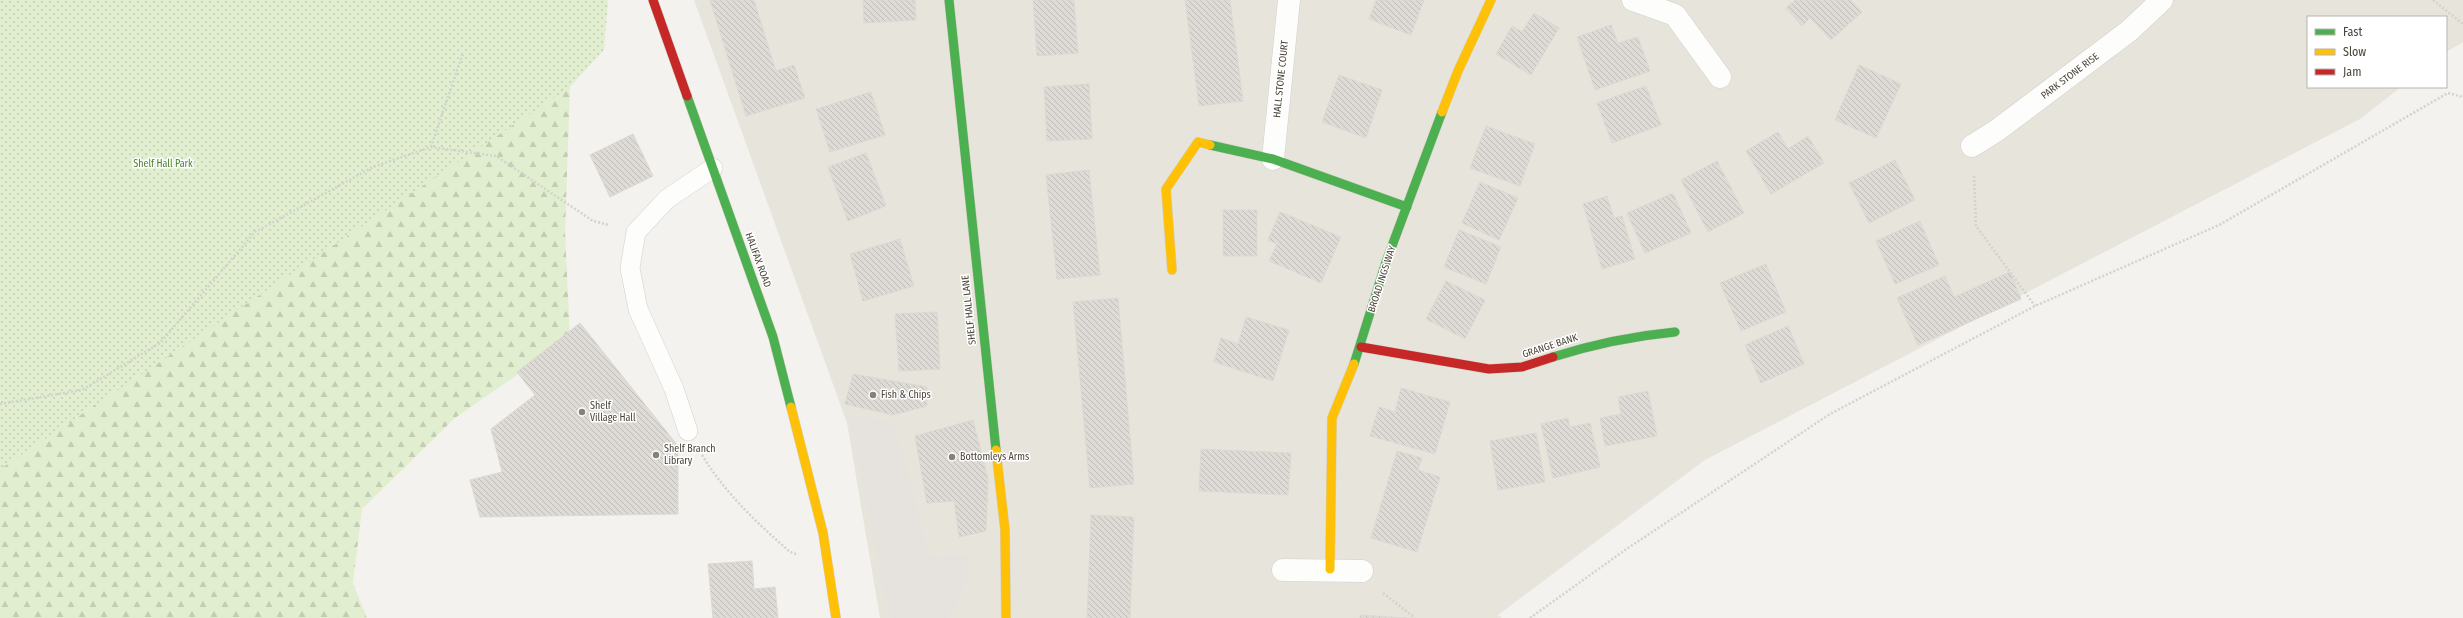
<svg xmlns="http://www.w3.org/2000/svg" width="2463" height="618" font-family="'Fira Sans Condensed',sans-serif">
<defs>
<pattern id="forest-firs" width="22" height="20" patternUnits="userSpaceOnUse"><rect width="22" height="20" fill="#e1eecf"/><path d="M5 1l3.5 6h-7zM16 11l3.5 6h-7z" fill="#c3cdb2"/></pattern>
<pattern id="park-dots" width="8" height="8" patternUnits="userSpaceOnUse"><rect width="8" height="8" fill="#e1eecf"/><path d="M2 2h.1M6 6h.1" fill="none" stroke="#c3cdb2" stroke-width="1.8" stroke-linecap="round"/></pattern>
<pattern id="building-back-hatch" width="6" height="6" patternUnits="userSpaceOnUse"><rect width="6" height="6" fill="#dedbd6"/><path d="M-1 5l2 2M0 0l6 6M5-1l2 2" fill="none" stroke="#c0bdb8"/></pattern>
</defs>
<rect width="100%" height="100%" fill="#f4f2ee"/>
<path fill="#e7e4dc" d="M 694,0 L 2463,0 L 2463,42 L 2446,52 L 2446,17 L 2308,17 L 2308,87 L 2401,87 L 2360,119 L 1705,460 L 1498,615 L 1502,618 L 880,618 L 847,423 Z"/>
<path fill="url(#forest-firs)" d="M 570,87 L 565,232 L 570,338 L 455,418 L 362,509 L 353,583 L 367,618 L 0,618 L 0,332 L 474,111 Z"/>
<path fill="url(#park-dots)" d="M 0,0 L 607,0 L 608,2 L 604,50 L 570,87 L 0,469 Z"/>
<path fill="#e6e3df" d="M 848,415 L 894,422 L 930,557 L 968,554 L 967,581 L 949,618 L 890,618 Z"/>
<path fill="url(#building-back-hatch)" stroke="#dcd9d4" d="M 710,0 L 754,0 L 776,71 L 794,65 L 805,98 L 746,116 Z
M 863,0 L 915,0 L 916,20 L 864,23 Z
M 1033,0 L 1074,0 L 1078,53 L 1037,56 Z
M 1185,0 L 1230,0 L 1243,101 L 1199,106 Z
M 1376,0 L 1424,0 L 1411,35 L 1369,19 Z
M 1795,0 L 1851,0 L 1862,12 L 1831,40 L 1810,18 L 1802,26 L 1786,8 Z
M 1534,13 L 1559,28 L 1531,75 L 1496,54 L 1512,26 L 1522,32 Z
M 1611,25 L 1618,43 L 1638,37 L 1650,71 L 1595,90 L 1577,37 Z
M 1859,65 L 1901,84 L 1876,138 L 1835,120 Z
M 1339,75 L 1382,90 L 1366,138 L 1322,122 Z
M 1089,84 L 1092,139 L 1047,141 L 1044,87 Z
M 1646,86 L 1661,125 L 1612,143 L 1597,103 Z
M 871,92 L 885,135 L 830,152 L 816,109 Z
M 1486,126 L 1535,144 L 1520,186 L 1470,168 Z
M 1778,132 L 1788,149 L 1808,136 L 1824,163 L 1771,194 L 1746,151 Z
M 633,134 L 653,176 L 610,197 L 590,155 Z
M 866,153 L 886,206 L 848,221 L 828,167 Z
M 1895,160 L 1915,200 L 1869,223 L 1849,183 Z
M 1717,161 L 1744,213 L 1708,232 L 1681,180 Z
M 1089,170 L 1100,275 L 1057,279 L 1046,175 Z
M 1480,182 L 1518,198 L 1499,240 L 1462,223 Z
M 1673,193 L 1691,233 L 1645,253 L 1627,213 Z
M 1607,196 L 1614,218 L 1622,216 L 1635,259 L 1602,269 L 1583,204 Z
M 1223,210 L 1257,210 L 1257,256 L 1223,256 Z
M 1280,212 L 1341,237 L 1321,283 L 1269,261 L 1277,244 L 1268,240 Z
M 1920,221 L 1939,265 L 1895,284 L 1876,241 Z
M 1459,230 L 1501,247 L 1486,284 L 1444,267 Z
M 900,239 L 914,286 L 863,301 L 850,254 Z
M 1766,264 L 1786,312 L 1741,331 L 1720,283 Z
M 2010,272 L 2021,299 L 1918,345 L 1897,298 L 1945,276 L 1954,297 Z
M 1446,281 L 1485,300 L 1465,339 L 1426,319 Z
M 1118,298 L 1134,484 L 1090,488 L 1073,302 Z
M 937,312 L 940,369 L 899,371 L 895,314 Z
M 1246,317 L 1289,330 L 1273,381 L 1214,362 L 1221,338 L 1238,344 Z
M 580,323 L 678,446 L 678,514 L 480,517 L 470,480 L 502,472 L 491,429 L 535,395 L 517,372 Z
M 1788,326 L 1804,364 L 1761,383 L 1745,345 Z
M 853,374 L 927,387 L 927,406 L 893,415 L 845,404 Z
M 1401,388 L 1450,402 L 1435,454 L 1370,436 L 1379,407 L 1395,412 Z
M 1648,391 L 1657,436 L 1605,446 L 1600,418 L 1621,414 L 1618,397 Z
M 1568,418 L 1570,427 L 1590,423 L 1600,467 L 1553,478 L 1541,424 Z
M 973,420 L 988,479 L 986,531 L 959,537 L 954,501 L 927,503 L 915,436 Z
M 1536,433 L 1545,482 L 1498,490 L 1490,441 Z
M 1201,449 L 1291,453 L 1288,495 L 1199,491 Z
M 1397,451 L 1422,458 L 1418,470 L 1440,477 L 1417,552 L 1371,538 Z
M 1091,515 L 1134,517 L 1130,618 L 1087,618 Z
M 752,561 L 754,589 L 775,587 L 778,618 L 713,618 L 708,564 Z
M 1360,615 L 1407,618 L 1360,618 Z"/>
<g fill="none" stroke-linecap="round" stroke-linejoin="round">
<defs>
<path id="lane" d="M 688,431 L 674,389 L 638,309 L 630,268 L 636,232 L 667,199 L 713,168"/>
<path id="street" d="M 1633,0 L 1675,15 L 1720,77
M 1972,146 L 1996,131 L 2129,31 L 2162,0
M 1273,159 L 1289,0
M 1283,570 L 1362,571"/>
<path id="fast" d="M 949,0 L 996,450
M 687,96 L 773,337 L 791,407
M 1210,145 L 1273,159 L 1407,207
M 1553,357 C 1594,344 1633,336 1675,332
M 1354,364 L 1386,262 L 1442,112"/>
<path id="slow" d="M 1442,112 L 1458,71 L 1491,0
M 1172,270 L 1166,189 L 1198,142 L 1210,145
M 791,407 L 823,533 L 836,618
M 996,450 L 1005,530 L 1006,618
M 1330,569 L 1332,418 L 1354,364"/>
<path id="jam" d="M 653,0 L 687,96
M 1361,347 L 1489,369 L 1522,367 L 1553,357"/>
</defs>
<use href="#lane" stroke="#d2d0cb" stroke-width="20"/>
<use href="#street" stroke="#d2d0cb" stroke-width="23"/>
<use href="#fast" stroke="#d3cfc5" stroke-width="10"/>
<use href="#slow" stroke="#d3cfc5" stroke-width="10"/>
<use href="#jam" stroke="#d3cfc5" stroke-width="10"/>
<path stroke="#d3d2cc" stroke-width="2.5" stroke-dasharray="2 2" stroke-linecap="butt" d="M 2433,0 L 2463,24
M 431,147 L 463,53
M 1974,176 L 1976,226 L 2035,306
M 0,404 L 82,390 L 160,343 L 255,232 L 373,167 L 431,147 L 496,156 L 593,221 L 609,225
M 702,455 C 725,493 757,523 790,552 L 796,554
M 1383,593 L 1415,618
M 1530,618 L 1625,550 L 1830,414 L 2035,306 L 2219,225 L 2448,93 L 2463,97"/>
<use href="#lane" stroke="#fdfdfc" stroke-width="19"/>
<use href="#street" stroke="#fdfdfc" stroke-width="22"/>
<use href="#fast" stroke="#4caf50" stroke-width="9"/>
<use href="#slow" stroke="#ffc107" stroke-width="9"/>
<use href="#jam" stroke="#c62828" stroke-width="9"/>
</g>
<g fill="#868178" stroke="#fff" stroke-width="1.5">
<circle cx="873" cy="395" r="4"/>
<circle cx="582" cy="412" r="4"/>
<circle cx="656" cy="455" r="4"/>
<circle cx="952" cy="457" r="4"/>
</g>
<g text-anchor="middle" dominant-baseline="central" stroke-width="3" stroke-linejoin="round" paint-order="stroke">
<g font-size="10" fill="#4b4439" stroke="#fff">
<text transform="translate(2070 76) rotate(-37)">PARK STONE RISE</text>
<text transform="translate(1281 79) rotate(-84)">HALL STONE COURT</text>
<text transform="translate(758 260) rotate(70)">HALIFAX ROAD</text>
<text transform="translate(1382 279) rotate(-72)">BROAD INGS WAY</text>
<text transform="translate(969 310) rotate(-96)">SHELF HALL LANE</text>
<text transform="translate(1550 346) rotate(-18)">GRANGE BANK</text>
</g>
<g font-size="10" fill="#4a7f2a" stroke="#fff">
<text x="163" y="164">Shelf Hall Park</text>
</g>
<g font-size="10" fill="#4b4439" stroke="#fff" text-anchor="start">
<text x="881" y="395">Fish &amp; Chips</text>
<text x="590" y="406">Shelf<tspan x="590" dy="12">Village Hall</tspan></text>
<text x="664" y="449">Shelf Branch<tspan x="664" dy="12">Library</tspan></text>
<text x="960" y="457">Bottomleys Arms</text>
</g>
</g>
<rect x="2307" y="16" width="140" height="72" fill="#ffffff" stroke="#b7b4b0"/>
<rect x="2315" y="29" width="20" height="6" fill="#4caf50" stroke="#b7b4b0"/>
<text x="2343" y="36" font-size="12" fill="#4b4439">Fast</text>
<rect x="2315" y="49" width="20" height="6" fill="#ffc107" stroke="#b7b4b0"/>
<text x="2343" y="56" font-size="12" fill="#4b4439">Slow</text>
<rect x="2315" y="69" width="20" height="6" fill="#c62828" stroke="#b7b4b0"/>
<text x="2343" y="76" font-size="12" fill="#4b4439">Jam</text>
</svg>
